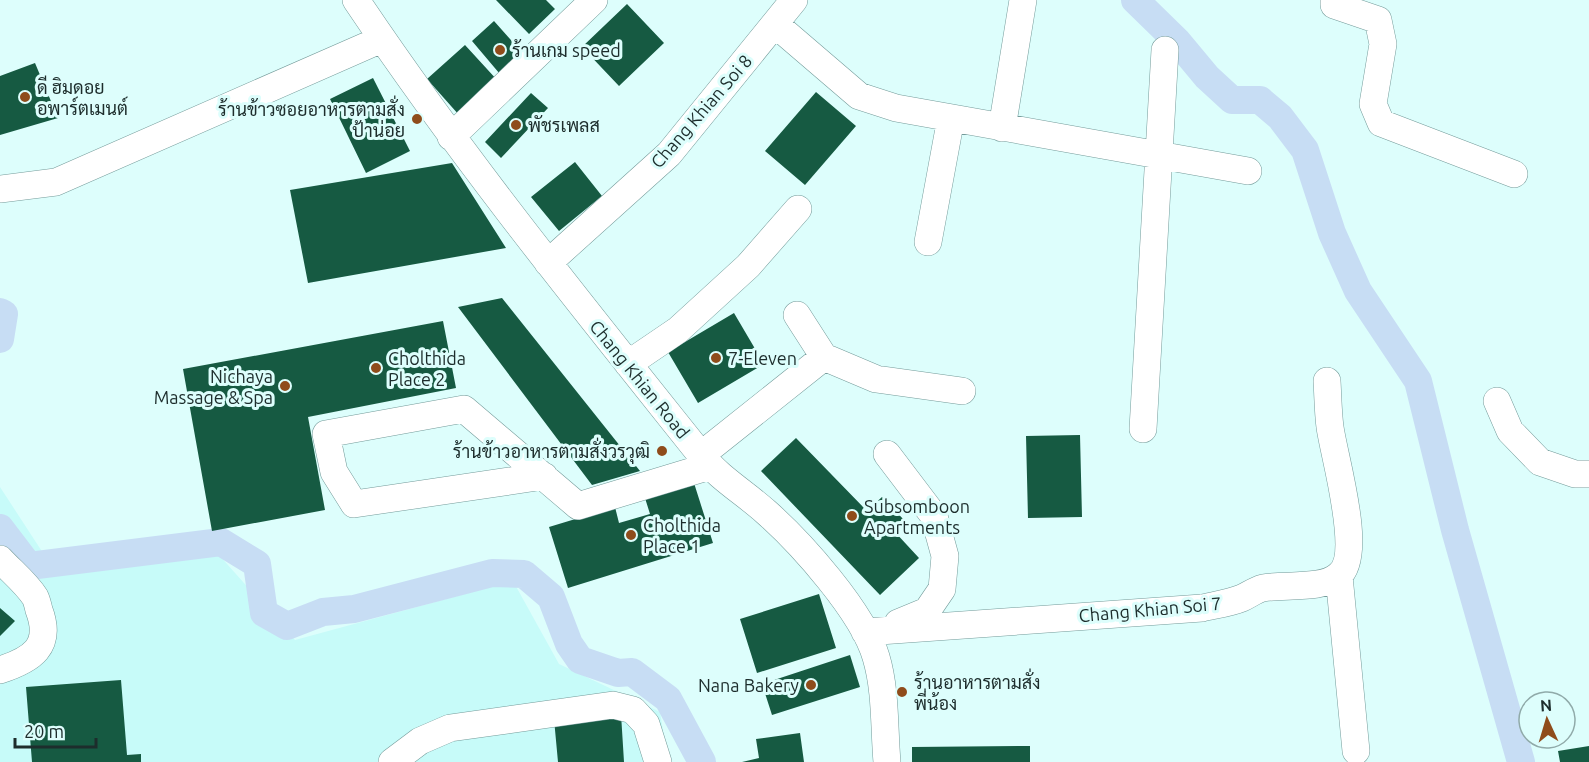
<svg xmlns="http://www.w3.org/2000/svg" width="1589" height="762" font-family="Ubuntu,Sarabun,sans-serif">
<rect width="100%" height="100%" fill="#ddfefc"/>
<path fill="#c7fbf9" d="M 0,487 L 43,553 L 219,555 L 295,640 L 513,581 L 559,664 L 660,712 L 668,762 L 0,762 Z"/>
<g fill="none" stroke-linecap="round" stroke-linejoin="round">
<path stroke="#c7ddf4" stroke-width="28" d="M 1135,0 L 1177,41 L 1207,77 L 1232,100 L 1260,100 L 1280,117 L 1305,150 L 1332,233 L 1358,291 L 1418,381 L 1455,530 L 1521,762
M 0,312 L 4,314 L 0,339
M 0,528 L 29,566 L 221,542 L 257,564 L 264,613 L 287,626 L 323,612 L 354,609 L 492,573 L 524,574 L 551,597 L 569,644 L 580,660 L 618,673 L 632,672 L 668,699 L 702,762"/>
</g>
<path fill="#165a42" d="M 496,0 L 546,0 L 555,9 L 529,34 Z
M 627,4 L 664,43 L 619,86 L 582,47 Z
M 494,21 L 528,59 L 505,80 L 472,41 Z
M 465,45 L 498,81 L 459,115 L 427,79 Z
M 35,63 L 58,118 L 0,135 L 0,76 Z
M 373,78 L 410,151 L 366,173 L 330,99 Z
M 816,92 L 856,126 L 805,185 L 765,151 Z
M 531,93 L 548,108 L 501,158 L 485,142 Z
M 575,162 L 602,196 L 559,231 L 531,197 Z
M 452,163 L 506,248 L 308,283 L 290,190 Z
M 502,298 L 640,471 L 592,485 L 458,307 Z
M 734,313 L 764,364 L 698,403 L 668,352 Z
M 443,321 L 456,388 L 308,417 L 325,510 L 212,531 L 183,369 Z
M 1080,435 L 1082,517 L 1028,518 L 1026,436 Z
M 796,438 L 867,511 L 882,497 L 905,521 L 894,531 L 919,558 L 880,595 L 761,471 Z
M 694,483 L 713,543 L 568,588 L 549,527 L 615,507 L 619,523 L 650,514 L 645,498 Z
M 819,594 L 836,648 L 757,673 L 740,619 Z
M 0,608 L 15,621 L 0,636 Z
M 850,655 L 860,687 L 772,715 L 762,684 Z
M 121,680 L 127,755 L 141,754 L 141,762 L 32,762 L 26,687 Z
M 621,714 L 624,762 L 558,762 L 554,719 Z
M 800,733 L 804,762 L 742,762 L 759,758 L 756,739 Z
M 1030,746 L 1030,762 L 912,762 L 912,747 Z
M 1589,746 L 1589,762 L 1560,762 L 1558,751 Z"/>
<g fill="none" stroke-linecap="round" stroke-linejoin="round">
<defs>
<path id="minor" d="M 356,0 C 462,158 582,306 701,455 C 719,478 745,493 766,512 C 801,543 863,612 876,657 C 886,690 884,728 887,762
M 1334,0 L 1334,5 L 1378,20 L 1383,44 L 1373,104 L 1381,123 L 1514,174
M 775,24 L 859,96 L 896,108 L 1248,171
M 1002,128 L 1023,0
M 451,137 L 594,0
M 0,189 L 56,182 L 382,39
M 928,242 L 951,118
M 548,263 L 669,154 L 794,0
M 797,315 L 824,357 L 876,379 L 962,391
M 628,364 L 678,330 L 748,266 L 798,209
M 1497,401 L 1510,431 L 1540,462 L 1575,474 L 1589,474
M 1143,429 L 1165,50
M 887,454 L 934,516 L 945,556 L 942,589 L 927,611 L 898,623
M 701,455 L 824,357
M 544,476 L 354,504 L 334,472 L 326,434 L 464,409 L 578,506 L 710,466
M 0,559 C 11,571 26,583 35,597 C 37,601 38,606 39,610 C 53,647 31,660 0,670
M 1339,576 L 1356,751
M 865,632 L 1202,608 C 1215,605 1230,603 1242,598 C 1249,595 1255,590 1263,588 C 1284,584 1323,590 1339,575 C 1364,555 1334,457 1330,427 C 1328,412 1328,397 1327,381
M 392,762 L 420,741 L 450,728 L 613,705 L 633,710 L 646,724 L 658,762"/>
</defs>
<use href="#minor" stroke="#749b9a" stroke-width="28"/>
<use href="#minor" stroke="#fff" stroke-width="27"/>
</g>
<g fill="#8f4c1b" stroke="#ddfefc" stroke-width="2">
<circle cx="500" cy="50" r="6"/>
<circle cx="25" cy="97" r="6"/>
<circle cx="417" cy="119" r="6"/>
<circle cx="516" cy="125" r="6"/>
<circle cx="716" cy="358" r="6"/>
<circle cx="376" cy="368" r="6"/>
<circle cx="285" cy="386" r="6"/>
<circle cx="662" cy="451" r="6"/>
<circle cx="852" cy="516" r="6"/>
<circle cx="631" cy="535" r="6"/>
<circle cx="811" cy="685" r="6"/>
<circle cx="902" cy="692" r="6"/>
</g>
<g text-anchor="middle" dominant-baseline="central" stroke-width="6" stroke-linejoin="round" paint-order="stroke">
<g font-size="18" fill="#1d2d2c" stroke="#ddfefc" text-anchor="start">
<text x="512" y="50">ร้านเกม speed</text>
<text x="37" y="87">ดี ฮิมดอย<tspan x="37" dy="21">อพาร์ตเมนต์</tspan></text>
<text x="405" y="109" text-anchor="end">ร้านข้าวซอยอาหารตามสั่ง<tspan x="405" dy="21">ป้าน่อย</tspan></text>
<text x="528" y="125">พัชรเพลส</text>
<text x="388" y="358">Cholthida<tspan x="388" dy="21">Place 2</tspan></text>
<text x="728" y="358">7-Eleven</text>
<text x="273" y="376" text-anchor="end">Nichaya<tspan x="273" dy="21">Massage &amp; Spa</tspan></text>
<text x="650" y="451" text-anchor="end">ร้านข้าวอาหารตามสั่งวรวุฒิ</text>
<text x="864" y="506">Subsomboon<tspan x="864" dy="21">Apartments</tspan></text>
<text x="643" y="525">Cholthida<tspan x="643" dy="21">Place 1</tspan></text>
<text x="914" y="682">ร้านอาหารตามสั่ง<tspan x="914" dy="21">พี่น้อง</tspan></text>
<text x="799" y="685" text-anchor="end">Nana Bakery</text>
</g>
<g font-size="18" fill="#1d2d2c" stroke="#ddfefc">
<text transform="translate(701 111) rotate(-49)">Chang Khian Soi 8</text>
<text transform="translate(640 379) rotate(51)">Chang Khian Road</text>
<text transform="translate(1150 609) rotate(-5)">Chang Khian Soi 7</text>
</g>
</g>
<g transform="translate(1547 720) rotate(356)"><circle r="28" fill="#ddfefc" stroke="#90aaa9" stroke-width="1.5"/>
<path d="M0-4.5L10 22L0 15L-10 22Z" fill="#8f4c1b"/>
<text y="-9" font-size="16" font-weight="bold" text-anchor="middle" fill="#1d2d2c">N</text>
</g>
<path d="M15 738v9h81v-9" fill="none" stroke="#1d2d2c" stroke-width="3"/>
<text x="24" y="738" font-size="18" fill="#1d2d2c" stroke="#ddfefc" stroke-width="4.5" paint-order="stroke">20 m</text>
</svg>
